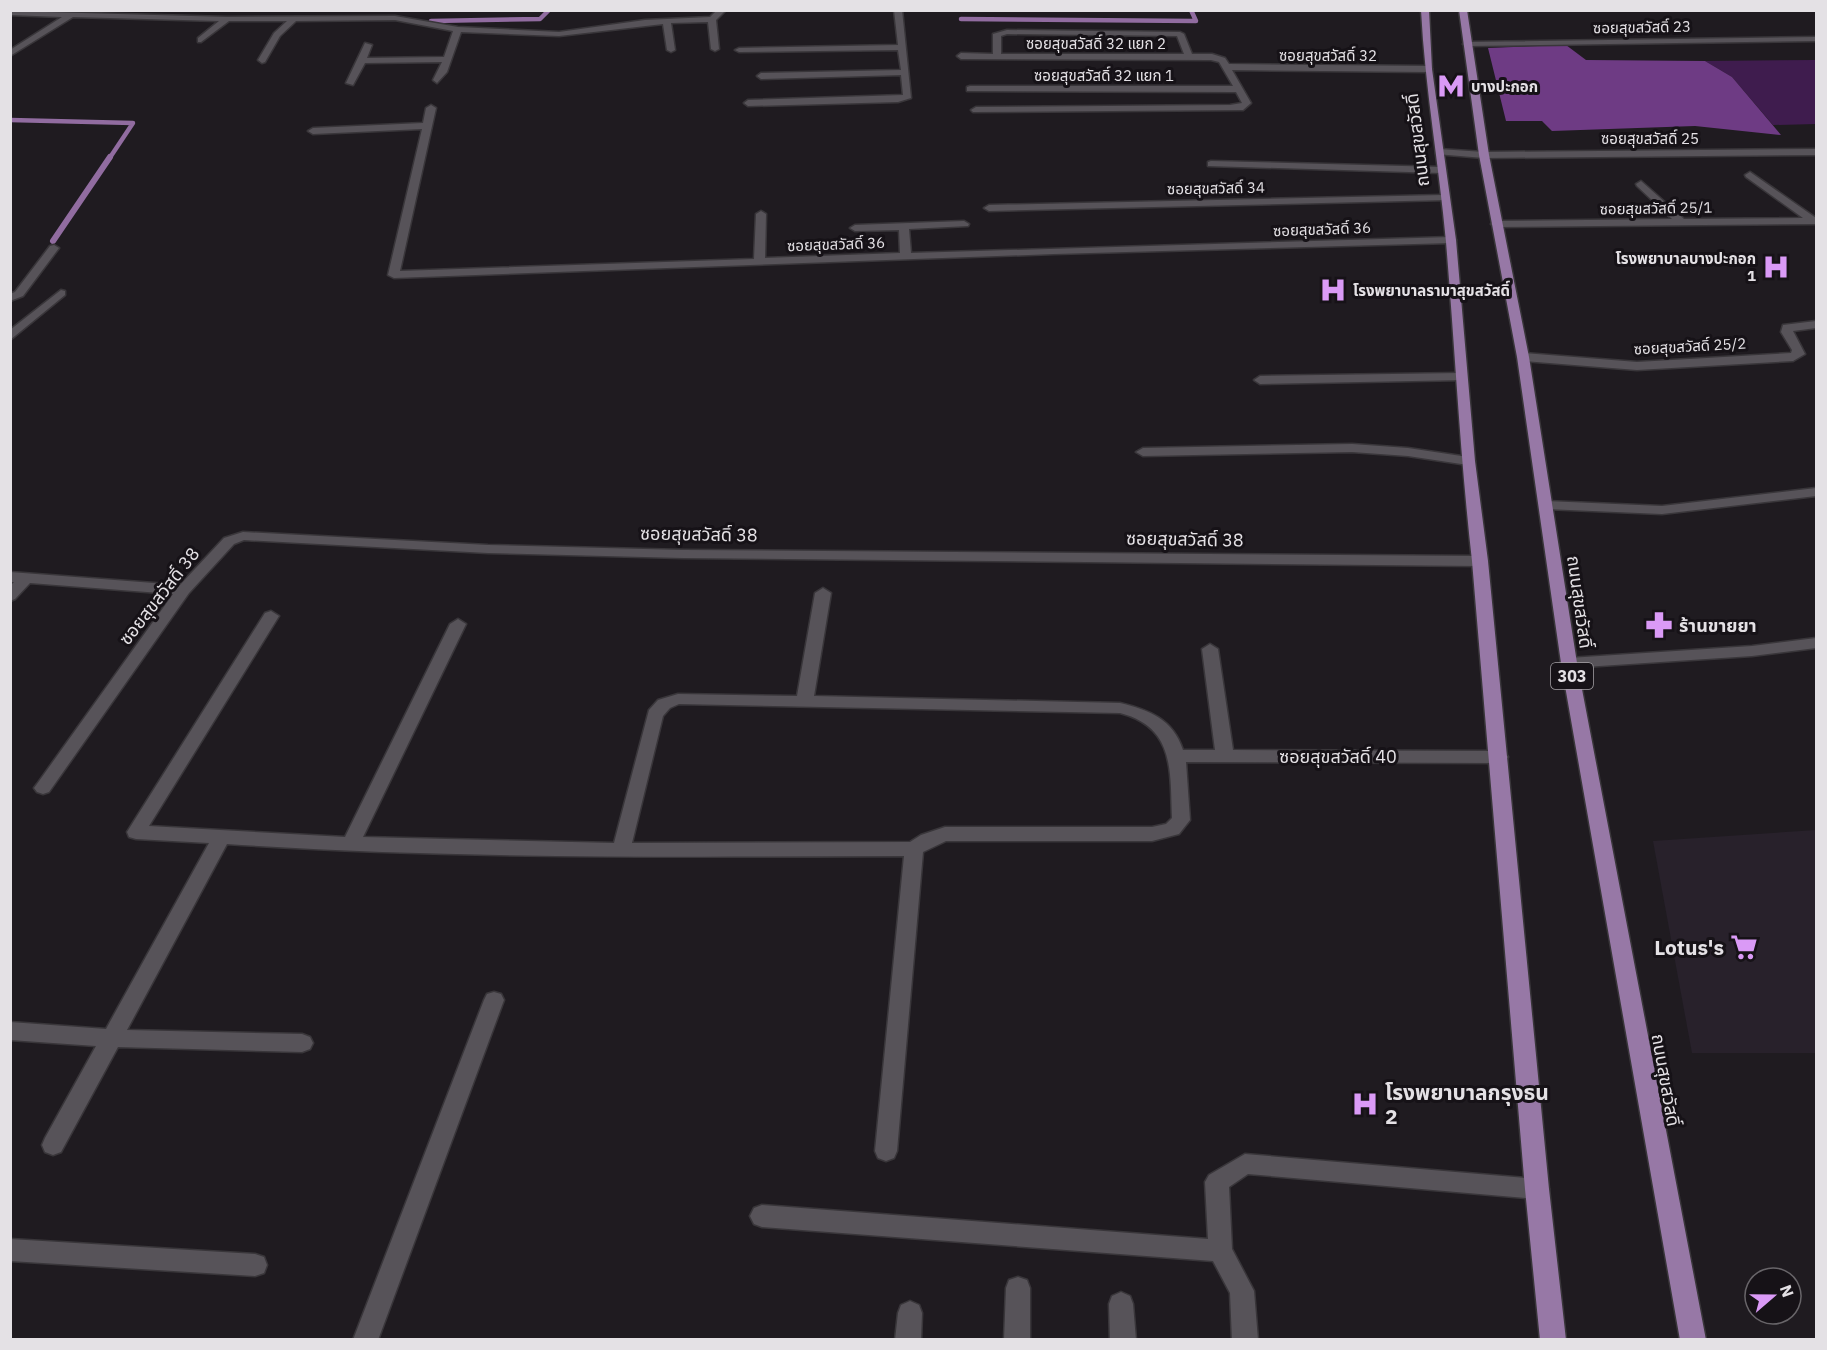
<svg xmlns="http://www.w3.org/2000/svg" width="1827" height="1350" font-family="'IBM Plex Sans','Noto Sans Thai',sans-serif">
<rect width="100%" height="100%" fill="#1f1b20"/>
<path fill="#28212b" d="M 1816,830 L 1816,1053 L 1692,1053 L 1653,841 Z"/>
<path fill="#3f1c4e" d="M 1816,60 L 1816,124 L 1773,125 L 1732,77 L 1705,61 Z"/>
<path fill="#6e3b84" d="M 1566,45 L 1586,60 L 1705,61 L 1732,77 L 1781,135 L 1695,126 L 1552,131 L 1542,121 L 1506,121 L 1488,48 Z"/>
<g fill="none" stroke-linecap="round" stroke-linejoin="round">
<path stroke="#916ca0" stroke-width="4.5" d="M 961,19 L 1196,21 L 1191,10
M 431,21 L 540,19 L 549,10
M 10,120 L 133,123 L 109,159"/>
<path stroke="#916ca0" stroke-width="6" d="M 53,241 L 110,157"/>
<defs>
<path id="minor" d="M 717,10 L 726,10 L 716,20 L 719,49 L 715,51 L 711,49 L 708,22 L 671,23 L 675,50 L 671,52 L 667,50 L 663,24 L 559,36 L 461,32 L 447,72 L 437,83 L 433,80 L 442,62 L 365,63 L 353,85 L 346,83 L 365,43 L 372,45 L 367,58 L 444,57 L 453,31 L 395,20 L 296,21 L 280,36 L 265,62 L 262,63 L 258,60 L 274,33 L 287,21 L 229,21 L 201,42 L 198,42 L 198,38 L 219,21 L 73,17 L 10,56 L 10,50 L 62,17 L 10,15 L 10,11 L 227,17 L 395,16 L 458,27 L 559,32 L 645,20 L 710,17 Z
M 894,10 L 902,10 L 911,98 L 898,102 L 748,106 L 744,103 L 748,100 L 903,95 L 901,75 L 761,79 L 757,76 L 761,73 L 901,70 L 898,50 L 739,52 L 735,50 L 739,48 L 898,45 Z
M 1007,30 L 1180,32 L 1184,34 L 1192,54 L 1212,54 L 1225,58 L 1229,64 L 1428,66 L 1432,69 L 1428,72 L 1232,70 L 1251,103 L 1243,110 L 973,112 L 971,110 L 976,107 L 1230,105 L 1242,103 L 1236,92 L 967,91 L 967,87 L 970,86 L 1233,86 L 1219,62 L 1211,60 L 961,59 L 957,56 L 961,53 L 993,54 L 993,34 ZM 1007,34 L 1177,36 L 1184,54 L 1001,54 L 1001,36 Z
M 1816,37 L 1816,41 L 1467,46 L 1463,44 L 1467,42 Z
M 431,105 L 436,108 L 400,271 L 754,259 L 756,214 L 761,211 L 766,214 L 765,258 L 900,253 L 899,230 L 855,231 L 850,228 L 855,225 L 964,221 L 969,224 L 968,226 L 909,229 L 911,253 L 1451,237 L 1456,240 L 1451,243 L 1054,254 L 394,278 L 388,275 L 422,129 L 313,134 L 308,131 L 313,128 L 423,123 L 426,108 Z
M 1439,149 L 1484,152 L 1816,149 L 1816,155 L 1484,158 L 1436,154 L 1436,150 Z
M 1211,161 L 1441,167 L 1446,170 L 1441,173 L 1208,166 L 1208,162 Z
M 1750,172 L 1816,218 L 1816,224 L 1496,227 L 1491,224 L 1496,221 L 1672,219 L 1637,186 L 1636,184 L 1641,181 L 1684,219 L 1803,218 L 1746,177 L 1745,175 Z
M 1443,195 L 1447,196 L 1447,200 L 989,211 L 984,208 L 989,205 Z
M 54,245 L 59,248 L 23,296 L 10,301 L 10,294 L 15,292 L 50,246 Z
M 61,290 L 65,291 L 65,295 L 10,340 L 10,330 Z
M 1816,321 L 1816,328 L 1793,331 L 1805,354 L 1793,361 L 1637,370 L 1523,361 L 1517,357 L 1523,353 L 1637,362 L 1791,353 L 1792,350 L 1781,332 L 1783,325 Z
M 1461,373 L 1465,374 L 1467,377 L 1465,380 L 1260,384 L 1254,380 L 1260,376 Z
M 1352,444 L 1408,448 L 1468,457 L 1475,461 L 1468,465 L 1408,456 L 1352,452 L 1143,456 L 1136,452 L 1143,448 Z
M 1816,488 L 1816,496 L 1662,514 L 1546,509 L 1539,505 L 1546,501 L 1662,506 Z
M 243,532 L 488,545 L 683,550 L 1480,556 L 1488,561 L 1480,566 L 683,558 L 488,553 L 244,540 L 234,544 L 189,593 L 49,792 L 43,794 L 37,792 L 34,788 L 37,784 L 173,594 L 30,583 L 15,599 L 10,601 L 10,586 L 14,582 L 10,582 L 10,572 L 180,585 L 224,538 Z
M 823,588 L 831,593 L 814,696 L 1120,703 C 1149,710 1173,719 1183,750 L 1215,750 L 1202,649 L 1210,644 L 1218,649 L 1233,750 L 1499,751 L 1505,753 L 1508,757 L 1505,761 L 1499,763 L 1186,762 L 1190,820 L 1179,834 L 1152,841 L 946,841 L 923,852 L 897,1151 L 894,1158 L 886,1161 L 878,1158 L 875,1151 L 904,856 C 678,857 452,859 227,844 L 127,1030 L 302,1034 L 310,1037 L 313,1043 L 310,1049 L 302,1052 L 118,1047 L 61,1152 L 53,1155 L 45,1152 L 42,1145 L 45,1138 L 96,1046 L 10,1040 L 10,1022 L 106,1029 L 209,843 L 136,839 L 129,837 L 127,832 L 265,613 L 271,611 L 279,616 L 149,826 L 345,837 L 450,624 L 458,619 L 466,624 L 363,837 L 614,843 L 649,710 L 658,700 L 678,694 L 797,696 L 815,593 ZM 679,704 L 1120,713 C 1175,727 1170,771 1172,818 L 1166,824 L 1152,827 L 945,827 L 921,835 L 910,842 L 632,843 L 663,716 L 670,708 Z
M 1816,638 L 1816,648 L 1752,656 L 1569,668 L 1561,663 L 1569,658 L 1752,646 Z
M 494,992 L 501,994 L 504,1000 L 378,1340 L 353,1340 L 484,1000 L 487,994 Z
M 1245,1154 L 1537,1179 L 1545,1182 L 1549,1189 L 1545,1196 L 1537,1199 L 1248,1174 L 1229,1187 L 1232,1249 L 1254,1291 L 1258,1340 L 1232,1340 L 1230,1293 L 1213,1261 L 762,1227 L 754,1224 L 750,1216 L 754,1208 L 762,1205 L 1208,1239 L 1205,1182 L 1209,1175 Z
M 10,1239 L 255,1254 L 264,1257 L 267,1265 L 264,1273 L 255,1276 L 10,1261 Z
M 1018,1277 L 1027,1280 L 1030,1288 L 1030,1340 L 1004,1340 L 1006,1288 L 1009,1280 Z
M 1121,1292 L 1130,1296 L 1133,1304 L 1136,1340 L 1110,1340 L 1109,1304 L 1112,1296 Z
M 910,1301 L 919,1305 L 922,1313 L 921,1340 L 895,1340 L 898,1313 L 901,1305 Z"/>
<path id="primary" d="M 1421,10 L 1429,10 L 1432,69 L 1456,240 L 1475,461 L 1488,561 L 1549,1189 L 1566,1340 L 1540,1340 L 1525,1189 L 1472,561 C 1460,455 1455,349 1446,242 C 1439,165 1425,88 1421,10 Z
M 1459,10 L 1467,10 L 1489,155 L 1529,357 L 1577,663 L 1706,1340 L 1680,1340 L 1561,663 L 1517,357 L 1479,155 Z"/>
</defs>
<use href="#minor" stroke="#39363a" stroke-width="3"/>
<use href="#primary" stroke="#39363a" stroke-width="3"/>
<use href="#minor" fill="#575359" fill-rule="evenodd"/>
<use href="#primary" fill="#9778a6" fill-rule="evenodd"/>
</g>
<defs>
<symbol id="metro-bare" viewBox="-9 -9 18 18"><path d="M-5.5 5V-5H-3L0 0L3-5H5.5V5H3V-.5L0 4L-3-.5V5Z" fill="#da9af6" stroke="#161217" stroke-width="2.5" paint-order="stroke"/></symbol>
<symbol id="hospital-bare" viewBox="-9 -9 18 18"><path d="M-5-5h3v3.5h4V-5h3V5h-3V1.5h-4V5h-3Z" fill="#da9af6" stroke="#161217" stroke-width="2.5" paint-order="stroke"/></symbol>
<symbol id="pharmacy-bare" viewBox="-9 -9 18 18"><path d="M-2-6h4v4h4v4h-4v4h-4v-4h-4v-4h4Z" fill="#da9af6" stroke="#161217" stroke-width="2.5" paint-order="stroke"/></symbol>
<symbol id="supermarket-bare" viewBox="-9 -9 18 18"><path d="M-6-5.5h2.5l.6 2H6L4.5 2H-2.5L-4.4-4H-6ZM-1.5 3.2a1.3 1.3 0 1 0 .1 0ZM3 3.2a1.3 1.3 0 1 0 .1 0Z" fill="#da9af6" stroke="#161217" stroke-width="2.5" paint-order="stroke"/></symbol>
</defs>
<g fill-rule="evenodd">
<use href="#metro-bare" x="1432" y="67" width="38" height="38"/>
<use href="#hospital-bare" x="1757" y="248" width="38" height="38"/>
<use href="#hospital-bare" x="1314" y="271" width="38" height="38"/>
<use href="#pharmacy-bare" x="1640" y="606" width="38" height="38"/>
<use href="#supermarket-bare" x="1725" y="928" width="38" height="38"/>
<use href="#hospital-bare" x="1346" y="1085" width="38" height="38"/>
</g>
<g text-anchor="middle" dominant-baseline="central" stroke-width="6" stroke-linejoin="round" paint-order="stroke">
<g font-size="15" fill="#e4e1e5" stroke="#161217">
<text transform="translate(1642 27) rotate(-1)">ซอยสุขสวัสดิ์ 23</text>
<text x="1096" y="43">ซอยสุขสวัสดิ์ 32 แยก 2</text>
<text x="1328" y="55">ซอยสุขสวัสดิ์ 32</text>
<text x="1104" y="75">ซอยสุขสวัสดิ์ 32 แยก 1</text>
<text x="1650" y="138">ซอยสุขสวัสดิ์ 25</text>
<text transform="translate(1216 188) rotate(-1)">ซอยสุขสวัสดิ์ 34</text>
<text transform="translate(1656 208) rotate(-1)">ซอยสุขสวัสดิ์ 25/1</text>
<text transform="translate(1322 229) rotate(-2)">ซอยสุขสวัสดิ์ 36</text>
<text transform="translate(836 244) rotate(-2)">ซอยสุขสวัสดิ์ 36</text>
<text transform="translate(1690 346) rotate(-3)">ซอยสุขสวัสดิ์ 25/2</text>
</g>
<g font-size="15" font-weight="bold" fill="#e4e1e5" stroke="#161217" text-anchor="start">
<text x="1471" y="86">บางปะกอก</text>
<text x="1756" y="258" text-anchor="end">โรงพยาบาลบางปะกอก<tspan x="1756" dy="17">1</tspan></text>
<text x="1353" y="290">โรงพยาบาลรามาสุขสวัสดิ์</text>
</g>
<rect fill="#161217" stroke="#a6a3a7" stroke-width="1.5" x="1551" y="663" width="42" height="26" rx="4.5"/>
<g font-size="16" font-weight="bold" fill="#e4e1e5">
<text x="1572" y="676">303</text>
</g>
<g font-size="18" fill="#e4e1e5" stroke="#161217">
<text transform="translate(1417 140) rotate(-97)">ถนนสุขสวัสดิ์</text>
<text transform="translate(699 534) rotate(1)">ซอยสุขสวัสดิ์ 38</text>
<text transform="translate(1185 539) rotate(1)">ซอยสุขสวัสดิ์ 38</text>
<text transform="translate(159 596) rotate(-52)">ซอยสุขสวัสดิ์ 38</text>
<text transform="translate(1580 602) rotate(82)">ถนนสุขสวัสดิ์</text>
<text x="1338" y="756">ซอยสุขสวัสดิ์ 40</text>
<text transform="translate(1666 1080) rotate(80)">ถนนสุขสวัสดิ์</text>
</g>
<g font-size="18" font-weight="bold" fill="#e4e1e5" stroke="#161217" text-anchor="start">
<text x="1679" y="625">ร้านขายยา</text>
</g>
<g font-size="21" font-weight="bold" fill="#e4e1e5" stroke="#161217" text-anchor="end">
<text x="1724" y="947">Lotus's</text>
<text x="1385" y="1092" text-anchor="start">โรงพยาบาลกรุงธน<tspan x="1385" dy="24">2</tspan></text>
</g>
</g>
<rect width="1827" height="1350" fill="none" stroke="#e4e1e5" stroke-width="24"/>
<g transform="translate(1773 1296) rotate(70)"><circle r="28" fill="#161217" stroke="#686569" stroke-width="1.5"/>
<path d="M0-4.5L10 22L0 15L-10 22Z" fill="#da9af6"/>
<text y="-9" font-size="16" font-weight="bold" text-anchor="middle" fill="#e4e1e5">N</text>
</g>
</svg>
